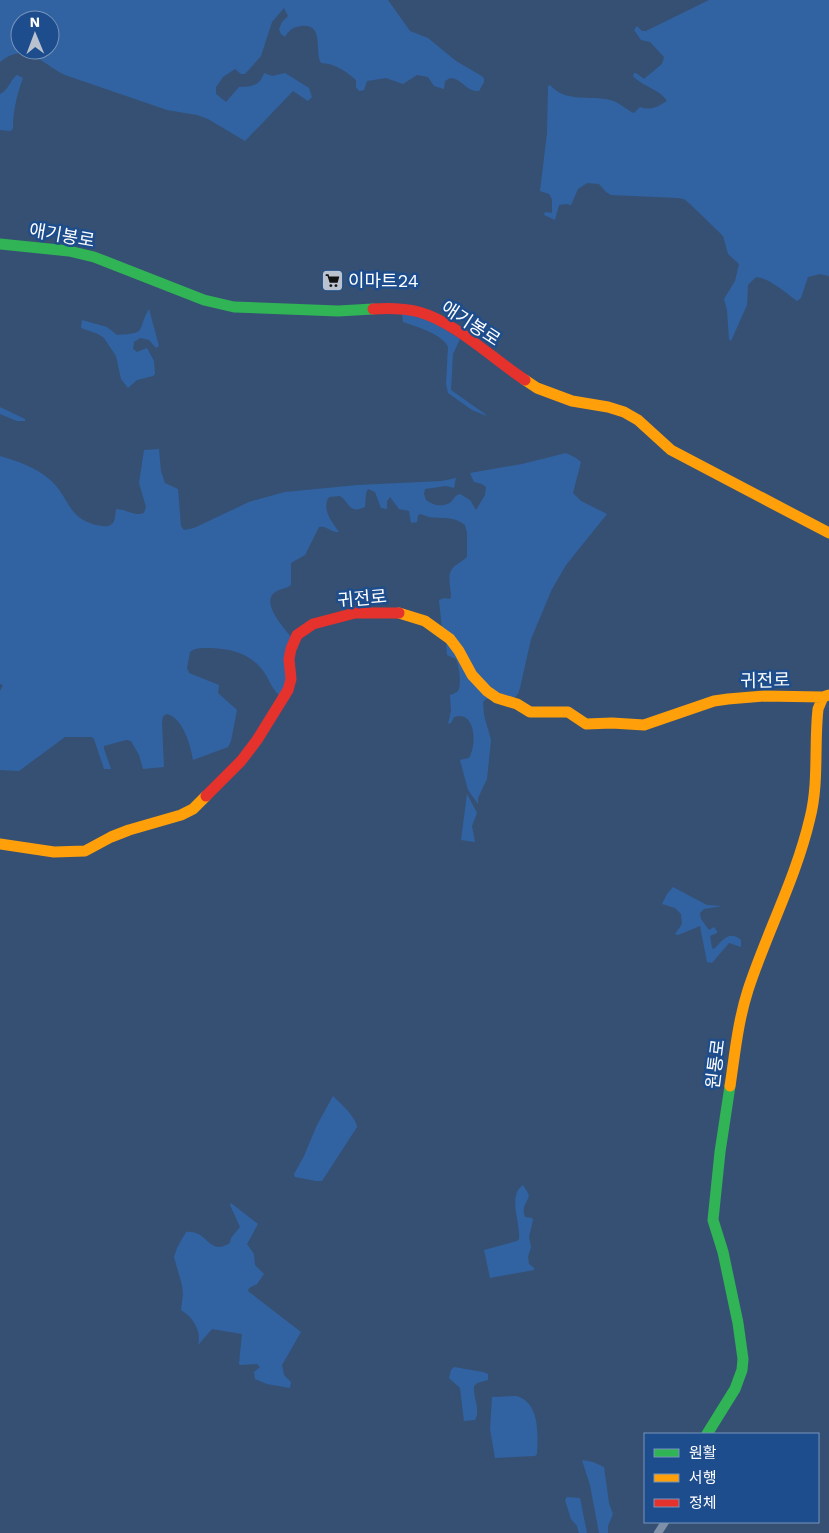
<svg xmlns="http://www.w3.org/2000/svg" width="829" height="1533" font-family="'Work Sans','Noto Sans KR',sans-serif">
<rect width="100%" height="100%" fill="#365073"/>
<path fill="#3163a3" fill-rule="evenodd" d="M 0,0 L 388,0 L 410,31 L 428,38 L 456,61 L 480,75 L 484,78 L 484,82 L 479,91 C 466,92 462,78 450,78 L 445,81 L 444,89 L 434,86 L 428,77 L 417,75 L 403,84 L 386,78 L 367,81 L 364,90 L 359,91 L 356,87 L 356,80 C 347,72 334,63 321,63 C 314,51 325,23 301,26 C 293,27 289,30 285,37 L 281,34 L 279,29 L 282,22 L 288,16 L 284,8 L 272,22 L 261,56 L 245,74 L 241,74 L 235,69 L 223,77 L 216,87 L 216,94 L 226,102 L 239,87 C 251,87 260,86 264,73 L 272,76 L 285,73 L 309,88 L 312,97 L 308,101 L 293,91 L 245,141 L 208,119 L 197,115 L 167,110 L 65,75 C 41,64 28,40 0,62 ZM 20,20 L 50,20 L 50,50 L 20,50 Z
M 709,0 L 829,0 L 829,276 L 820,274 L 808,277 L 801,298 L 797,301 C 786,293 769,278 756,277 L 748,285 L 747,305 L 731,341 L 729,339 L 727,310 L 724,299 L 735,281 L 739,264 L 728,254 L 723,236 L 718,231 L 690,204 L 684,199 L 678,198 L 611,195 L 606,192 L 599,184 L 587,183 L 578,189 L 571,205 L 566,204 L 559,205 L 555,220 L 544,215 L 545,212 L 552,213 L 552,199 L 549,194 L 540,191 L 547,133 L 548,86 L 550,85 C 565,103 590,95 610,100 C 619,102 625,109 634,113 L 640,107 C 651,111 657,107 667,101 C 660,89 643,87 633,76 L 634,73 L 636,73 L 644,79 L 662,64 L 664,57 L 650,42 L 641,40 L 634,30 L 637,26 L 642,31 L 646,31 Z
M 17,75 L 23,78 C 17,94 13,111 13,128 L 11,131 L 0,130 L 0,94 C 9,90 10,80 17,75 Z
M 149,309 L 159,346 L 156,348 L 149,340 L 140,338 L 134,342 L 133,349 L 137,352 L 147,348 L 154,361 L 155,374 L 153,376 L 137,380 L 128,388 L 121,379 L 116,356 L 104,338 L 98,334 L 81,328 L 82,320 L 107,327 L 117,335 C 149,333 136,331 149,309 Z
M 402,314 C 423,313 443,328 460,339 L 453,354 L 451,390 L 485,414 L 487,416 L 472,410 L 448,393 L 446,384 L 448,347 C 443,334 415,326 403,322 Z
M 0,407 L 25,419 L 25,421 L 17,421 L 0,414 Z
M 159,449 L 161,471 L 165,483 L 178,489 L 181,526 L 184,530 L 194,528 L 249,502 L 285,492 L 358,485 L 442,481 L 456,478 L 454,488 L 446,486 L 425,489 L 424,494 L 426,500 C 432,505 443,508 451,502 C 455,498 454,496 460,494 L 470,500 L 476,510 L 485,495 L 486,487 L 482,484 L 474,482 L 470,473 L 522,464 L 566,453 L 576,458 L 581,462 L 573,493 L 581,501 L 607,514 L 566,565 L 552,589 L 531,639 L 520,688 L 518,694 L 513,699 L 491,691 L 442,629 L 439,600 L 444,598 L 450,599 L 451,597 C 451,585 445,573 456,565 C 460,562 464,560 467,557 L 467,532 L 465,525 C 450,513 436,522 421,514 L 418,515 L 417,522 L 411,523 L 409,511 L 399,509 L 390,497 L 387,501 L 387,509 L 381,508 L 375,492 L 368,489 L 366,493 L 365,507 C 349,514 350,503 340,496 L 329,497 C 321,509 332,522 339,532 C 332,533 326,525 319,527 L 305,555 L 291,563 L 291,585 C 286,589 278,589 274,593 C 261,604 285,629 292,638 L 288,682 L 279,695 C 272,689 269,679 264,672 C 251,654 233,649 212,648 C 204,648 195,647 190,652 L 187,668 L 189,673 L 219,685 L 218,693 L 237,710 L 231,741 L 228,747 L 193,760 C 191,746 183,718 167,714 L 163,716 L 162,723 L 164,767 L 143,769 L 139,755 L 131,741 L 126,740 L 104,746 L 104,749 L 111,769 L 104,769 L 94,739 L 92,737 L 65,737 L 19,771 L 0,770 L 0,691 L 3,685 L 0,684 L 0,456 C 17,461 35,467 49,479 C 71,497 66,521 102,526 C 115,528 115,519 116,509 C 125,509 136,517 144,513 L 146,507 L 139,483 L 144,450 Z
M 446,643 L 491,699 L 486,699 L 483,702 L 484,715 L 491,740 L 487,779 L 478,798 L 478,804 L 468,790 L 460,760 L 469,758 C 477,745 476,710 454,717 L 451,723 L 448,724 L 451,711 L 450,695 C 453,694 456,693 458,691 C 462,685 459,665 456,659 L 447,655 Z
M 467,794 L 477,813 L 472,826 L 475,842 L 461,840 Z
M 673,887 L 707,905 L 722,906 L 704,909 L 700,913 L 701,919 L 709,930 L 714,927 L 717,931 L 717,933 L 710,936 L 712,948 L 714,949 C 723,940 729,930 741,940 L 741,947 L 729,943 L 712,963 L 707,962 L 700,926 L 678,935 L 675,934 L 682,924 L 681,914 L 675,908 L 662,904 L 667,894 Z
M 333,1096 C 341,1104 356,1117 357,1127 L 322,1181 L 316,1181 L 295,1177 L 294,1174 L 304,1156 L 317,1125 Z
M 523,1185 L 529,1195 C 527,1204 521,1206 525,1217 L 532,1218 L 533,1220 L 529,1237 L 531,1247 L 528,1257 L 529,1264 L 534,1268 L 534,1270 L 490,1278 L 484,1250 L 517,1241 L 519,1239 C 521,1223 507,1196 523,1185 Z
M 231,1203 L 258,1224 L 247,1244 L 254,1254 L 255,1265 L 264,1274 L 257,1284 L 249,1288 L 248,1291 L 301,1332 L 282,1365 L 284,1375 L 291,1382 L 290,1388 L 267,1384 L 255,1379 L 254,1372 L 260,1367 L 257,1364 L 240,1365 L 239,1364 L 242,1334 L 212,1329 L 198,1345 C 202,1331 193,1317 181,1310 L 183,1294 L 182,1285 L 174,1257 L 177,1248 L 186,1232 C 208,1229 208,1257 230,1243 L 231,1238 L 240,1227 L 230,1205 Z
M 454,1367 L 483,1372 L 488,1374 L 488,1380 L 477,1383 L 474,1386 C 473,1398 481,1410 475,1420 L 464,1421 L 460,1388 L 449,1378 L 451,1370 Z
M 517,1396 C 540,1403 538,1435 537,1454 L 535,1456 L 495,1458 L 490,1429 L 492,1397 Z
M 582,1460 L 593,1462 L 604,1467 L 609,1503 L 613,1514 L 608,1526 L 608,1533 L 599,1533 L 590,1485 Z
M 567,1497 L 580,1498 L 587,1533 L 579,1533 L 577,1526 L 571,1519 L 565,1500 Z"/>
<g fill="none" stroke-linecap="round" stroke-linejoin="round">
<path stroke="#7d90a7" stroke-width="8" d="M 658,1533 L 665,1522"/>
<path stroke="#30b455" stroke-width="11" d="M 0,244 L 69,251 L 94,257 L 204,300 L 234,307 L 338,311 L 373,309
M 707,1434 L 735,1389 L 742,1370 L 743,1359 L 738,1323 L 723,1252 L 713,1220 L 720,1152 L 730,1086"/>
<path stroke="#ff9f0a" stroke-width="11" d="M 525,380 L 537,388 L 572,401 L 608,407 L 624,412 L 638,420 L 671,450 L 829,533
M 399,613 L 425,621 L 450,639 L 459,651 L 472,675 L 487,691 L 497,698 L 517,704 L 530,712 L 568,712 L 586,724 L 612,723 L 644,725 L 714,701 L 728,699 L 764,696 L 823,697 L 829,695
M 0,844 L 54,852 L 85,851 L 111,837 L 129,830 L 181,815 L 193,809 L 206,796
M 730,1086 C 735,1053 738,1021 748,990 C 767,932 796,878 810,818 C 819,783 814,745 818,709 L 823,697"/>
<path stroke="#e5322d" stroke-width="11" d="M 373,309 C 388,308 403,308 419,312 C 455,322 493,359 525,380
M 206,796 L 241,761 L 257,740 L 288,690 L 291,679 L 289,659 L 291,649 L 297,635 L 313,624 L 355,613 L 399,613"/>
</g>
<defs>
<symbol id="supermarket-square" viewBox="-11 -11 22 22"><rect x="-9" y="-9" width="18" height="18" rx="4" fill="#b9c2ce" stroke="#1d4d8c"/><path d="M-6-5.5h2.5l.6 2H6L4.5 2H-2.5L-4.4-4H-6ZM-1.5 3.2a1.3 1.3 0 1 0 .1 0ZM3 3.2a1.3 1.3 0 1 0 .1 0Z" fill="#111"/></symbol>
</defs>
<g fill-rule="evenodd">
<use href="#supermarket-square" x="320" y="268" width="25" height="25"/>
</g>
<g text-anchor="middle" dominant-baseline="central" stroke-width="5" stroke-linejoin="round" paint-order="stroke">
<g font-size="18" fill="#fff" stroke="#1d4d8c">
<text transform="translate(62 235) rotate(10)">애기봉로</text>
<text transform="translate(471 323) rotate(33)">애기봉로</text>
<text transform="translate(362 598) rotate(-5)">귀전로</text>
<text transform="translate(765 680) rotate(-1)">귀전로</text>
<text transform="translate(715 1064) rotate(-83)">원통로</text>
</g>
<g font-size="18" fill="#fff" stroke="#1d4d8c" text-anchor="start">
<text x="348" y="280">이마트24</text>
</g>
</g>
<rect x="644" y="1433" width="175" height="90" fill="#1d4d8c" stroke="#7794ba"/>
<rect x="654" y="1449" width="25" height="8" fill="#30b455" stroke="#7794ba"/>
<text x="689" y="1458" font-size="15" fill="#ffffff">원활</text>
<rect x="654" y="1474" width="25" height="8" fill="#ff9f0a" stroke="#7794ba"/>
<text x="689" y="1483" font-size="15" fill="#ffffff">서행</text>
<rect x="654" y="1499" width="25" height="8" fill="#e5322d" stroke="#7794ba"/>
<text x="689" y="1508" font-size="15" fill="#ffffff">정체</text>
<g transform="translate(35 35) rotate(359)"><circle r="24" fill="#1d4d8c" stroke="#7794ba"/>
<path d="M0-4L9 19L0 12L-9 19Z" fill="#b9c2ce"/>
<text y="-8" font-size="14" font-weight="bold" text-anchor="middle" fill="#ffffff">N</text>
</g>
</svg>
